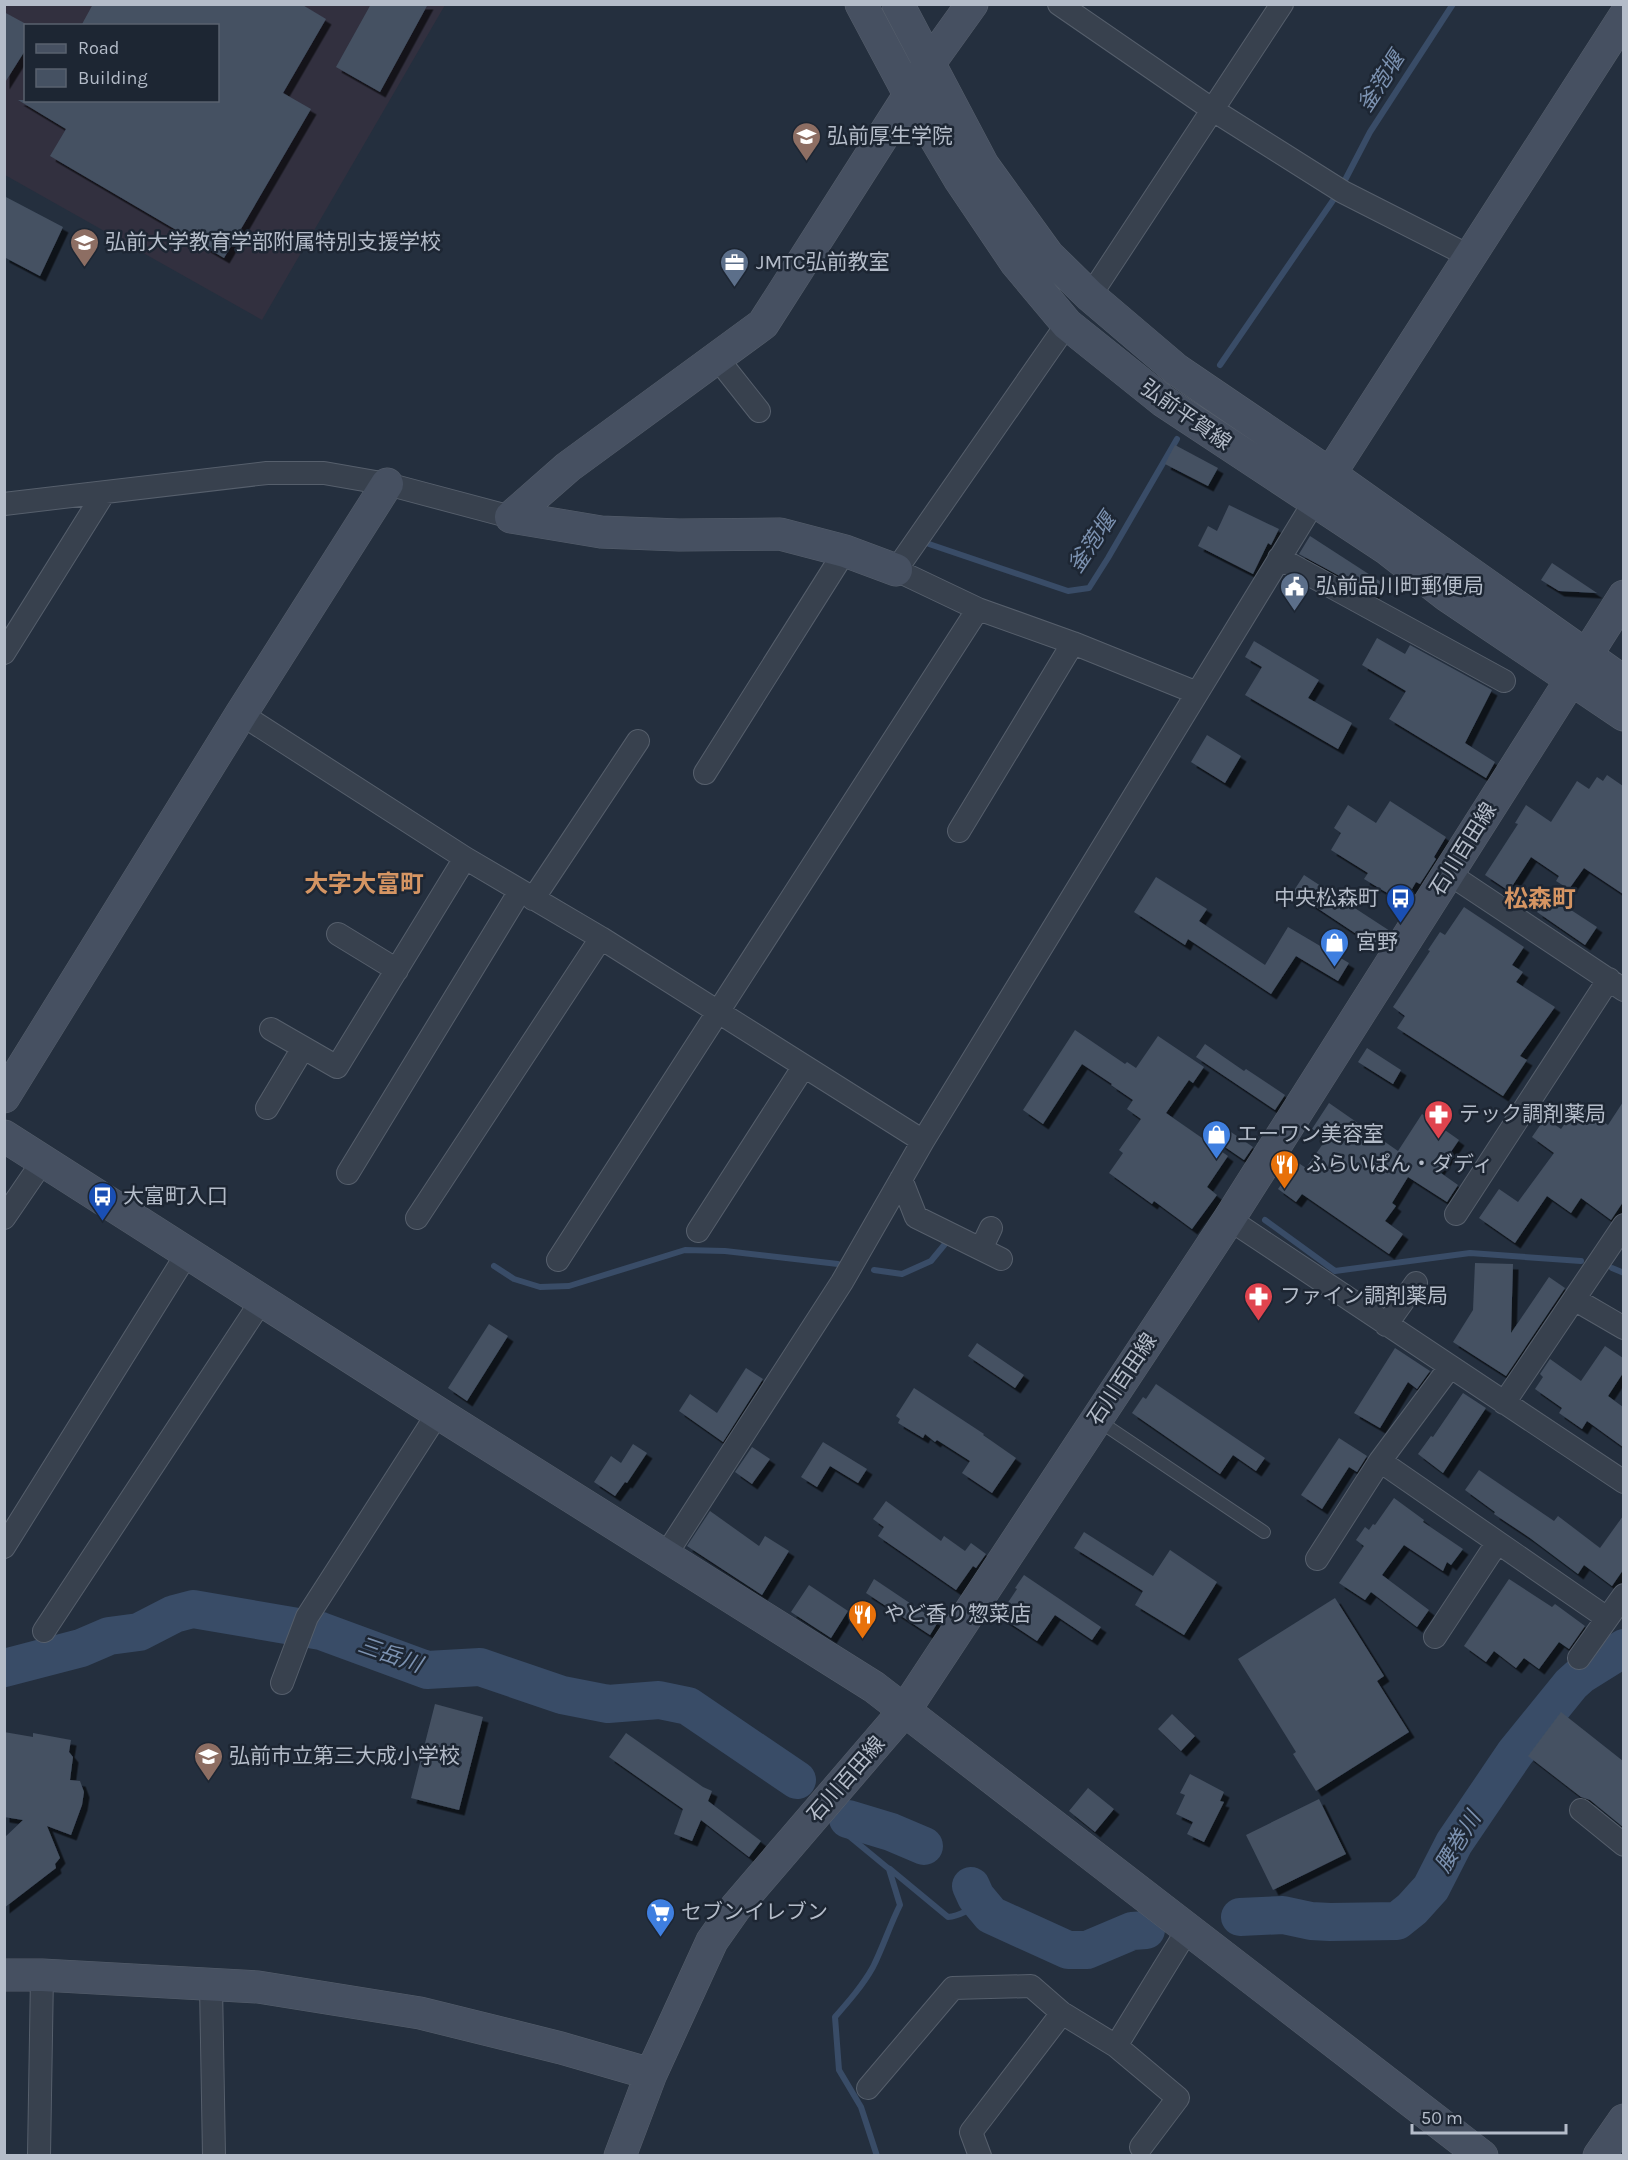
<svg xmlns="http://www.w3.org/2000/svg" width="1628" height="2160" font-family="Karla,'Noto Sans JP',sans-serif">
<defs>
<filter id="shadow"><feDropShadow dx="5.5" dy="5.5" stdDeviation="0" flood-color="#0009"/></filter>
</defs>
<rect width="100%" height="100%" fill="#242f3e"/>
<path fill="#32303f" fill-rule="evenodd" d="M 5,5 L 445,5 L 262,320 L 5,175 ZM 26,26 L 218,26 L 218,100 L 26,100 Z"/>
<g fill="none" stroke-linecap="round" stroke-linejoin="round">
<path stroke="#394c67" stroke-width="6" d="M 1344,182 L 1370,132 L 1453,4
M 1220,365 L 1336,196
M 929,544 L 1068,591 L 1089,588 L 1108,558 L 1177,439
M 1265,1220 L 1335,1271 L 1470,1253 L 1581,1261
M 494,1266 L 514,1279 L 540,1287 L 569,1286 L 685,1250 L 725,1251 L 838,1264
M 1612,1268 L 1624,1273
M 874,1270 L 902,1274 L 931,1261 L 945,1244
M 849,1836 L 889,1869 L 900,1905 C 890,1925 883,1947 873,1967 C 863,1985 849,2001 835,2017 L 839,2070 L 861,2107 L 877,2156
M 890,1869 L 948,1917 C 962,1916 968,1908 982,1906"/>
<path stroke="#394c67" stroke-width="38" d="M 4,1668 L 81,1648 L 109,1636 L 139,1632 L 174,1614 L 193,1609 L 321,1631 L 427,1670 L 480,1667 L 562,1695 L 608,1704 L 659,1700 L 688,1706 L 797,1780
M 848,1819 L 891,1832 L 924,1846
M 971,1886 L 976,1897 L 991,1915 L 1068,1950 L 1087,1950 L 1132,1931 L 1146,1930
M 1240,1917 L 1283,1915 L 1311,1921 L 1330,1922 L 1397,1921 L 1412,1909 L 1431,1888 L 1454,1843 L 1515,1753 L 1571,1684 L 1581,1675 L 1624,1648"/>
</g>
<path fill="#455162" filter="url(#shadow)" d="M 93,4 L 301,4 L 326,19 L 283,93 L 311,109 L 224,258 L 50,156 L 66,129 L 18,100 L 218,100 L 218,26 L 81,26 Z
M 371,4 L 428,4 L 380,92 L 336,67 Z
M 4,12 L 26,24 L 26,49 L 4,84 Z
M 4,196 L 63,227 L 40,276 L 4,257 Z
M 1175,445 L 1218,468 L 1208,486 L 1165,464 Z
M 1229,505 L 1279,529 L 1271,545 L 1268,543 L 1253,574 L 1198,546 L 1208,526 L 1217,531 Z
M 1310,536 L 1381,582 L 1373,594 L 1299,554 Z
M 1552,563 L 1597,593 L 1559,591 L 1541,580 Z
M 1377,638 L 1405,654 L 1410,645 L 1492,690 L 1465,743 L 1495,762 L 1486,778 L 1389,719 L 1406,691 L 1362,665 Z
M 1254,641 L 1319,680 L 1308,698 L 1352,723 L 1338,749 L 1245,695 L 1262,667 L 1245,657 Z
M 1207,735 L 1241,756 L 1225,783 L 1191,762 Z
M 1607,775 L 1623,786 L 1623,894 L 1584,868 L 1569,889 L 1556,881 L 1559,876 L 1531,857 L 1509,891 L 1485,875 L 1518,824 L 1515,823 L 1526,805 L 1551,822 L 1577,781 L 1589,789 L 1597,777 L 1603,781 Z
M 1390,801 L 1446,837 L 1434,857 L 1436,859 L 1420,884 L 1416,882 L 1404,903 L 1364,879 L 1368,873 L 1331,850 L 1341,833 L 1334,828 L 1348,805 L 1376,823 Z
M 1304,875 L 1390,931 L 1379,949 L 1293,892 Z
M 1156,877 L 1207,909 L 1199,921 L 1265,965 L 1288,927 L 1349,963 L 1338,981 L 1296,956 L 1271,994 L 1188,939 L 1185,945 L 1134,912 Z
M 1548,895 L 1597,927 L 1585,945 L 1537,912 Z
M 1464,907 L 1524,947 L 1512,965 L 1523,972 L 1516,982 L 1555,1007 L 1520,1056 L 1527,1060 L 1503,1096 L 1397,1028 L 1405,1016 L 1393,1007 L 1430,951 L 1428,950 L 1440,932 L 1445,935 Z
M 1075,1030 L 1125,1064 L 1127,1062 L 1136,1068 L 1158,1036 L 1204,1067 L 1193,1083 L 1189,1080 L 1166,1113 L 1228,1156 L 1207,1187 L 1217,1195 L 1192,1229 L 1154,1201 L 1152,1204 L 1109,1173 L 1123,1153 L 1119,1150 L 1141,1119 L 1127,1109 L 1133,1100 L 1111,1085 L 1112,1084 L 1082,1064 L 1043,1124 L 1023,1110 Z
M 1205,1044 L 1244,1071 L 1246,1069 L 1285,1095 L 1275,1110 L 1196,1057 Z
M 1367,1048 L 1401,1070 L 1393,1084 L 1358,1062 Z
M 1623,1102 L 1623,1202 L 1611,1220 L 1581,1198 L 1571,1213 L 1547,1196 L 1515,1243 L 1479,1218 L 1499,1189 L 1518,1202 L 1554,1153 L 1532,1137 L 1545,1118 L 1561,1129 L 1579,1104 L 1608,1125 Z
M 1329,1103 L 1398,1151 L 1422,1114 L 1459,1140 L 1438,1171 L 1458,1185 L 1447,1202 L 1408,1177 L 1392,1203 L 1396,1206 L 1385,1221 L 1403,1234 L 1389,1254 L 1302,1194 L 1296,1202 L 1278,1189 L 1297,1162 L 1306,1168 L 1327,1138 L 1312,1129 Z
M 1228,1130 L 1253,1147 L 1244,1160 L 1219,1143 Z
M 1475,1263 L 1513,1264 L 1511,1333 L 1549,1277 L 1565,1288 L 1506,1376 L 1453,1342 L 1473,1310 Z
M 489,1324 L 508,1336 L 467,1401 L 448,1388 Z
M 977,1343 L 1024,1375 L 1015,1388 L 968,1356 Z
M 1605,1346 L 1623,1358 L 1623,1373 L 1608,1396 L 1623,1407 L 1623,1447 L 1587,1421 L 1582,1429 L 1559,1413 L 1562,1408 L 1535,1389 L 1543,1377 L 1540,1374 L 1550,1359 L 1581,1381 Z
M 1395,1348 L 1430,1371 L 1417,1389 L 1408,1382 L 1380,1428 L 1354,1413 Z
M 746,1368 L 763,1379 L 723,1442 L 679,1411 L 690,1394 L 717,1413 Z
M 1156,1384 L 1265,1458 L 1256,1471 L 1233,1455 L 1220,1474 L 1132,1413 L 1143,1397 L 1146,1399 Z
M 914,1388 L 984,1434 L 983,1435 L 1016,1458 L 992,1493 L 962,1473 L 970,1461 L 937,1440 L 935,1442 L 925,1434 L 923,1438 L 898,1423 L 900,1419 L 896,1416 Z
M 1463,1393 L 1486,1408 L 1443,1473 L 1418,1454 L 1431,1436 L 1433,1437 Z
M 1339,1438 L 1367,1456 L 1357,1472 L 1349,1467 L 1322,1509 L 1301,1495 Z
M 823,1442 L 867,1469 L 858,1483 L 830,1466 L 817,1487 L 801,1477 Z
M 633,1444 L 647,1453 L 627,1483 L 625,1482 L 615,1496 L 594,1482 L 611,1456 L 621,1463 Z
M 752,1447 L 770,1459 L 752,1484 L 735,1472 Z
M 1479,1470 L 1554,1521 L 1558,1516 L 1600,1548 L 1623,1516 L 1623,1570 L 1612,1586 L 1584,1565 L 1578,1574 L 1530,1538 L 1494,1514 L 1495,1512 L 1465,1490 Z
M 1394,1498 L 1424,1520 L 1423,1522 L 1463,1549 L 1451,1565 L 1447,1562 L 1443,1571 L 1404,1545 L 1382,1575 L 1429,1610 L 1417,1627 L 1371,1592 L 1365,1600 L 1339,1583 L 1364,1546 L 1356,1540 L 1365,1527 L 1369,1530 L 1373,1524 L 1375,1525 Z
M 886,1501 L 941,1541 L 944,1536 L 965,1551 L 971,1543 L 986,1554 L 976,1568 L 973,1566 L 956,1590 L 878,1536 L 884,1527 L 873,1519 Z
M 710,1511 L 759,1546 L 765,1536 L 789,1551 L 762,1595 L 687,1546 Z
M 1084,1532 L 1153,1576 L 1170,1550 L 1217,1582 L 1184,1635 L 1135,1605 L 1143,1591 L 1074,1548 Z
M 1024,1575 L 1101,1627 L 1092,1640 L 1055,1615 L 1037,1641 L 999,1616 L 1017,1589 L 1015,1588 Z
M 874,1579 L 938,1622 L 930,1635 L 866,1593 Z
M 1509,1579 L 1552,1607 L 1555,1604 L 1585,1626 L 1569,1649 L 1559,1642 L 1539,1669 L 1524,1658 L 1516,1668 L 1494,1651 L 1486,1662 L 1464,1646 Z
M 809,1585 L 848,1611 L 831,1638 L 791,1612 Z
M 1335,1598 L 1384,1676 L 1377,1681 L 1409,1732 L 1316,1791 L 1293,1754 L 1296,1752 L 1238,1659 Z
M 435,1704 L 483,1717 L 459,1810 L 411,1798 Z
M 1561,1712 L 1623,1761 L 1623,1827 L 1590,1800 L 1581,1797 L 1528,1756 Z
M 1172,1714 L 1195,1736 L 1181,1751 L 1158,1729 Z
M 4,1732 L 33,1737 L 33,1733 L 71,1740 L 69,1752 L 73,1757 L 70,1780 L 80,1781 L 84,1792 L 82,1805 L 71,1835 L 47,1826 L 60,1858 L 55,1864 L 56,1868 L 4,1908 L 4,1838 L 23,1820 L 4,1817 Z
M 626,1733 L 703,1787 L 712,1791 L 708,1801 L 761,1841 L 749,1857 L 701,1820 L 692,1841 L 674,1834 L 683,1809 L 609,1757 Z
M 1190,1774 L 1224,1792 L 1220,1801 L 1224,1802 L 1204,1842 L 1187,1834 L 1193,1822 L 1176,1814 L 1185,1795 L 1180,1793 Z
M 1088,1788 L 1114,1809 L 1095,1832 L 1069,1811 Z
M 1319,1799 L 1346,1854 L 1273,1890 L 1246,1835 Z"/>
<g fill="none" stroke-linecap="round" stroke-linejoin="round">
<defs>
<path id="lane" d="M 1096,1419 L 1264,1532"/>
<path id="street" d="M 1059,4 L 1213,110 L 1343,192 L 1471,257
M 1090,296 L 1282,4
M 1067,324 L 896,570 L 978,609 L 1073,643 L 1197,693
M 717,358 L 759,411
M 4,504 L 267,473 L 324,473 L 387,484 L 511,517
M 1279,558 L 1504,681
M 4,653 L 104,493
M 241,714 L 465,858 L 601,938 L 923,1141
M 705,773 L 845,551
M 959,831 L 1073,643
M 1448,873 L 1624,990
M 533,899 L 638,741
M 338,934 L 397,970
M 271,1029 L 337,1067 L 465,858
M 267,1108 L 303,1048
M 348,1173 L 520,891
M 901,1179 L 916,1217 L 1001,1259
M 1456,1214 L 1609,979
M 4,1218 L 43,1161
M 417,1218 L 601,938
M 1229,1219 L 1624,1482
M 698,1231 L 804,1066
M 981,1249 L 991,1228
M 558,1260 L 978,609
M 1574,1299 L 1624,1328
M 1386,1325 L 1416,1283
M 1504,1403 L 1624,1225
M 1380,1461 L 1607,1618
M 4,1547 L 188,1252
M 665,1556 L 842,1282 L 923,1141 L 1322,489
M 1317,1559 L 1380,1461 L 1450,1367
M 44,1631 L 262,1300
M 1435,1637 L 1497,1543
M 1579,1658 L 1624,1595
M 282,1683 L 307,1617 L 438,1413
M 1581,1810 L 1624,1845
M 211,1985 L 214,2156
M 1116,2046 L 1178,2098 L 1141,2147
M 868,2088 L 953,1988 L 1031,1986 L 1062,2013
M 39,2156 L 42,1975
M 980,2156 L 971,2132 L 1062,2013 L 1116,2046 L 1188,1929"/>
<path id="secondary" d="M 861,4 L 909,94 L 960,180 L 1016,263 L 1067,324 L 1163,401 L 1387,549 L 1446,595 L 1624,715
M 898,4 L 983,165 L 1048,255 L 1090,296 L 1177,370 L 1330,474 L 1624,682
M 1330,474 L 1624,17
M 511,517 L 568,467 L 763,324 L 929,64 L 972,4
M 511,517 L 601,532 L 679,535 L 780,534 L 845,551 L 896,570
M 4,1097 L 241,714 L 387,484
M 4,1136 L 438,1413 L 874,1687 L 1482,2156
M 4,1975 L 42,1975 L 258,1987 L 420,2013 L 561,2048 L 651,2074
M 620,2156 L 651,2074 L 712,1941 L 736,1907 L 905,1710 L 1229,1219 L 1624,596
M 1599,2156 L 1624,2120"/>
</defs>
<use href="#lane" stroke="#565f6c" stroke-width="14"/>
<use href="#street" stroke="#565f6c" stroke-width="24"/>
<use href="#secondary" stroke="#565f6c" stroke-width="33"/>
<use href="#lane" stroke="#38414e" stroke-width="12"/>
<use href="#street" stroke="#38414e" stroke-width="22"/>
<use href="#secondary" stroke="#465061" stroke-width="32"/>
</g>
<defs>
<symbol id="school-pin" viewBox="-11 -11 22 30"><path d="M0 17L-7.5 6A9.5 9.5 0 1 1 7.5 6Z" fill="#8d6e63" stroke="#1d2633"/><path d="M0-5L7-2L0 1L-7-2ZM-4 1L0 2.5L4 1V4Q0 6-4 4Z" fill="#fff"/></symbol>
<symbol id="office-pin" viewBox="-11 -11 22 30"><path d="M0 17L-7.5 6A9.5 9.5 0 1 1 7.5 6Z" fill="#5c6f8a" stroke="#1d2633"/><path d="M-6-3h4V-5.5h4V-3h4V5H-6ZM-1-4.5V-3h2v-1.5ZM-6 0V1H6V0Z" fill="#fff"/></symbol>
<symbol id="civic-pin" viewBox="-11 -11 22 30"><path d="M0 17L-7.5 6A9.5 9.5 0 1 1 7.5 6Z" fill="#5c6f8a" stroke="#1d2633"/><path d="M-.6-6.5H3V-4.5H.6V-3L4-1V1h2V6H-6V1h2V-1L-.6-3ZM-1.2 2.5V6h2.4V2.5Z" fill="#fff"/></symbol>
<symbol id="bus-pin" viewBox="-11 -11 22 30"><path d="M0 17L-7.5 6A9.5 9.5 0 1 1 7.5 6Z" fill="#1a4fb4" stroke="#1d2633"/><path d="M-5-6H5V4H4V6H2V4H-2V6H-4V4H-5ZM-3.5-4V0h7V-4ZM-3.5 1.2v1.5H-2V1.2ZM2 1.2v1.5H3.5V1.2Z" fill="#fff"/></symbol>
<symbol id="shop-pin" viewBox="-11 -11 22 30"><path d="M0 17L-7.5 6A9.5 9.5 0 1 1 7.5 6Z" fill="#3f7fe0" stroke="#1d2633"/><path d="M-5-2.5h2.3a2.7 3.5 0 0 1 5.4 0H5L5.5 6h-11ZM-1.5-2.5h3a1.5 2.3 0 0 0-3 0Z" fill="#fff"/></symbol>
<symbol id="pharmacy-pin" viewBox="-11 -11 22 30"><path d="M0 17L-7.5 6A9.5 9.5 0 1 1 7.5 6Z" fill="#e0444e" stroke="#1d2633"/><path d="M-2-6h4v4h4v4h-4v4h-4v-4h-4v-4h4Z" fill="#fff"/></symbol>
<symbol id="restaurant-pin" viewBox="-11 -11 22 30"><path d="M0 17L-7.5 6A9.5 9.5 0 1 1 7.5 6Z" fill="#e8710a" stroke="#1d2633"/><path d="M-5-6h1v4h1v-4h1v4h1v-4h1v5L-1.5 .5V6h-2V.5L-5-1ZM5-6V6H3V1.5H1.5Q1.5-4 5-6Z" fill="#fff"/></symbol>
<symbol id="supermarket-pin" viewBox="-11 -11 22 30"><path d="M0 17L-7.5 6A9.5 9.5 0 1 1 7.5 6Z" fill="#3f7fe0" stroke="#1d2633"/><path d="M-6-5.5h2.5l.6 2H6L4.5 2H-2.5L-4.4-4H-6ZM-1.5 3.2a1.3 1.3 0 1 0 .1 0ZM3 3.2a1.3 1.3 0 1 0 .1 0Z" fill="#fff"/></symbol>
</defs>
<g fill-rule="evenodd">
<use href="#school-pin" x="790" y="120" width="33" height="45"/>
<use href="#school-pin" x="68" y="226" width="33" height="45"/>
<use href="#office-pin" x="718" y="246" width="33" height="45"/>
<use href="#civic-pin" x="1278" y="570" width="33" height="45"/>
<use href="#bus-pin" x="1384" y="882" width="33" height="45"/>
<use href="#shop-pin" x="1318" y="926" width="33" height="45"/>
<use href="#pharmacy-pin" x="1422" y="1098" width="33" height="45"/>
<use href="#shop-pin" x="1200" y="1118" width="33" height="45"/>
<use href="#restaurant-pin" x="1268" y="1148" width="33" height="45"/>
<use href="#bus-pin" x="86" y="1180" width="33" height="45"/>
<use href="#pharmacy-pin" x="1242" y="1280" width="33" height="45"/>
<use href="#restaurant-pin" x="846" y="1598" width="33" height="45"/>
<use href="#school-pin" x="192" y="1740" width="33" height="45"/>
<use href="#supermarket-pin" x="644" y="1896" width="33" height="45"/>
</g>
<g text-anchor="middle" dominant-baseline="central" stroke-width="5" stroke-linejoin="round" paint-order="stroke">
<g font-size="21" fill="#b4bcc9" stroke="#1d2633" text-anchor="start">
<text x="827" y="136">弘前厚生学院</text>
<text x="105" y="242">弘前大学教育学部附属特別支援学校</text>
<text x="756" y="262">JMTC弘前教室</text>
<text x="1316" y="586">弘前品川町郵便局</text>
<text x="1379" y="898" text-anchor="end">中央松森町</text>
<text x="1356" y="942">宮野</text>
<text x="1459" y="1114">テック調剤薬局</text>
<text x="1237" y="1134">エーワン美容室</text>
<text x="1306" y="1164">ふらいぱん・ダディ</text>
<text x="123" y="1196">大富町入口</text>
<text x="1280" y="1296">ファイン調剤薬局</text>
<text x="884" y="1614">やど香り惣菜店</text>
<text x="229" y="1756">弘前市立第三大成小学校</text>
<text x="681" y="1912">セブンイレブン</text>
</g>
<g font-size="21" fill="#b4bcc9" stroke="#1d2633">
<text transform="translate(1186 415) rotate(35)">弘前平賀線</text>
<text transform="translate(1463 849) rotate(-58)">石川百田線</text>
<text transform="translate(1122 1379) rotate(-56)">石川百田線</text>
<text transform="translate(846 1779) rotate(-49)">石川百田線</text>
</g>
<g font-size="22" font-style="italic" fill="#7c92b1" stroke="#1d2633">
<text transform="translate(1381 82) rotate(-57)">釜萢堰</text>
<text transform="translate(1092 543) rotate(-56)">釜萢堰</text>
<text transform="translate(390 1655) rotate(19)">三岳川</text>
<text transform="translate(1458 1842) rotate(-59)">腰巻川</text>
</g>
<g font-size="24" font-weight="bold" fill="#d59563" stroke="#1d2633">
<text x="364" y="884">大字大富町</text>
<text x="1540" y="899">松森町</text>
</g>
</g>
<rect width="1628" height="2160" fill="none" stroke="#b4bcc9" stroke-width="12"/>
<rect x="24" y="24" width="195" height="78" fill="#1d2633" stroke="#59626f" stroke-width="1.5"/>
<rect x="36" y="44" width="30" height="9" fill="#465061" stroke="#59626f" stroke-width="1.5"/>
<text x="78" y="54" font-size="18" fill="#b4bcc9">Road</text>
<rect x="36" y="69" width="30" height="18" fill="#455162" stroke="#59626f" stroke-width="1.5"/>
<text x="78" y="84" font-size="18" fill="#b4bcc9">Building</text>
<path d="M1412 2124v9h154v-9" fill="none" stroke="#b4bcc9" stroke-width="3"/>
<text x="1421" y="2124" font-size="18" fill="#b4bcc9" stroke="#1d2633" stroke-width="4.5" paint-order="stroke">50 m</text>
</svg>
